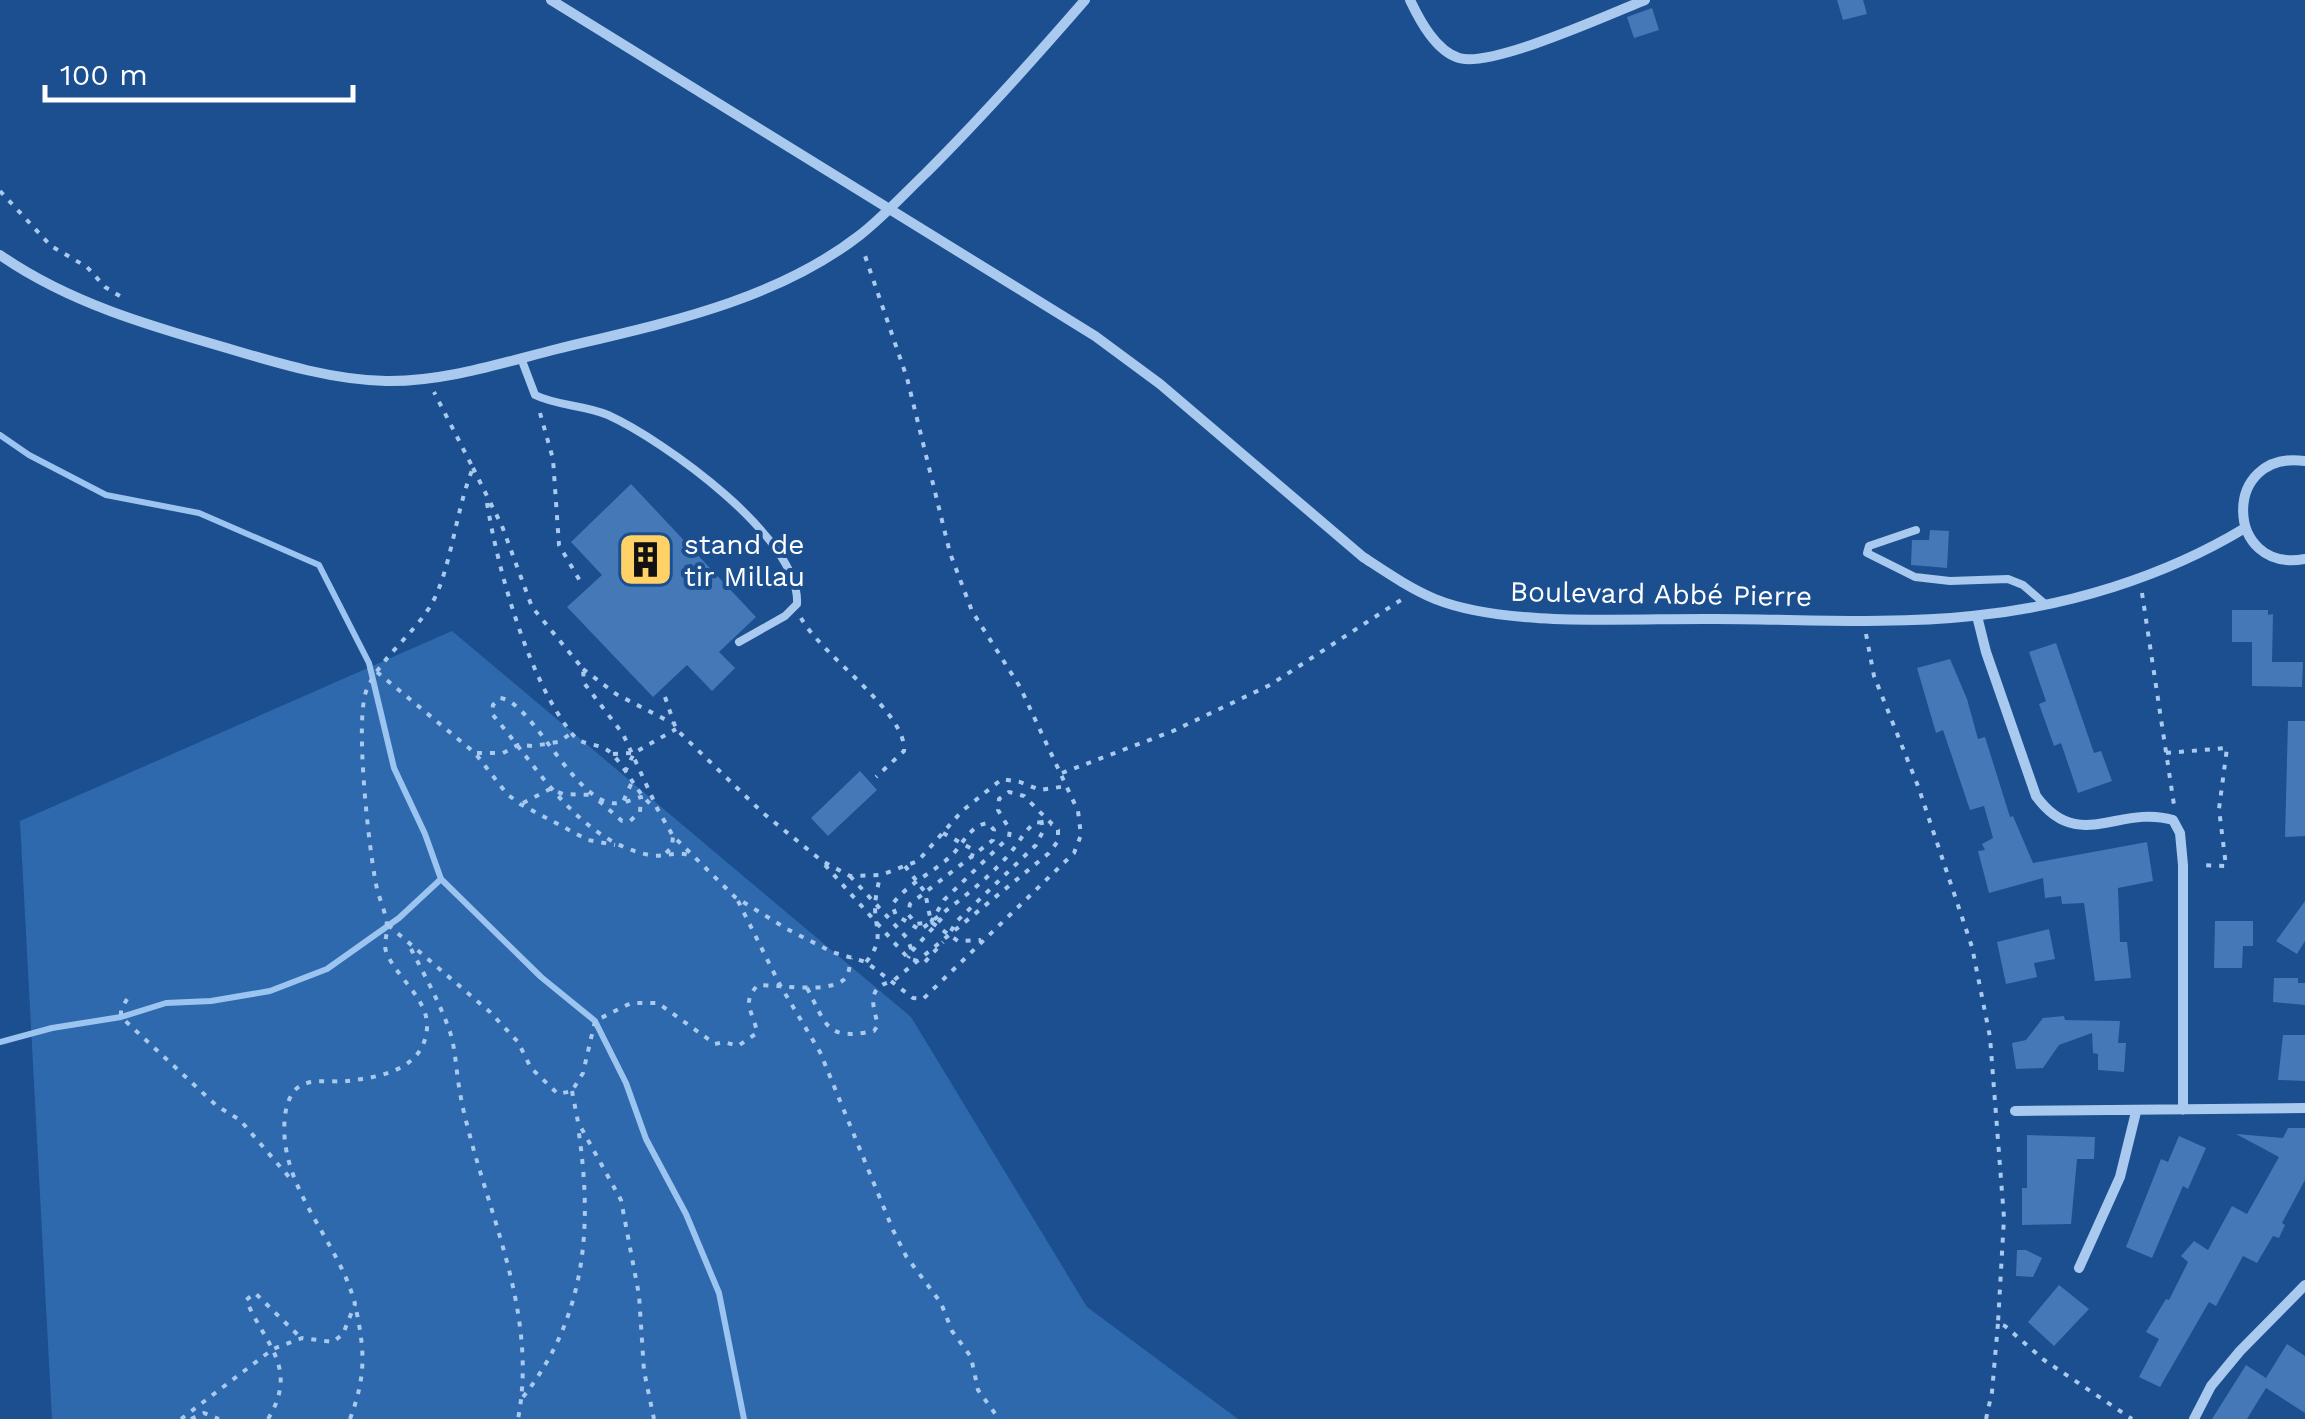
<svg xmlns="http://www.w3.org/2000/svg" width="2305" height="1419" font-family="'Work Sans',sans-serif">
<rect width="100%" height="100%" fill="#1b4f8f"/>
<path fill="#2e69ad" d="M 452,631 L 911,1017 L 1087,1307 L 1238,1419 L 52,1419 L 20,821 Z"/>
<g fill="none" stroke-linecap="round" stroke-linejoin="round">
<path stroke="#9cc4f0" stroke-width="6" d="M 0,435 L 29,455 L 106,495 L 199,513 L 319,565 L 369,663 L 394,768 L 425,834 L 441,879 L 541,977 L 595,1021 L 626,1083 L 646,1139 L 686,1214 L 719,1293 L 744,1419
M 0,1042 L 52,1028 L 121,1017 L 166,1003 L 211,1001 L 270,991 L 327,969 L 399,918 L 441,879"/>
</g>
<path fill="#4478b7" d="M 1837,0 L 1863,0 L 1867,14 L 1843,20 Z
M 1652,8 L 1659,30 L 1634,38 L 1627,17 Z
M 631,484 L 756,617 L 719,652 L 735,668 L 712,691 L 687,665 L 653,697 L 567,607 L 602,575 L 571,542 Z
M 1930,530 L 1949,531 L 1947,568 L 1911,565 L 1912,540 L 1929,540 Z
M 2232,610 L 2268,610 L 2268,615 L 2273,614 L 2272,662 L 2303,662 L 2302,687 L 2252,686 L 2252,642 L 2232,642 Z
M 2056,643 L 2094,753 L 2101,751 L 2112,781 L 2078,793 L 2061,743 L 2054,746 L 2039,704 L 2046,701 L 2029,652 Z
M 1950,659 L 1967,699 L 1978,739 L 1985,737 L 2010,817 L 2013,816 L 2033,863 L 2147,842 L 2153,881 L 2118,888 L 2120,942 L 2127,942 L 2131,978 L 2095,981 L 2084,903 L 2062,904 L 2061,896 L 2045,898 L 2043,878 L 1989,893 L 1978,851 L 1985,850 L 1982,844 L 1993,838 L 1984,806 L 1970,810 L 1943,730 L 1936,733 L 1917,668 Z
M 2288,721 L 2305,721 L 2305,836 L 2285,837 Z
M 860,771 L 877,790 L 828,836 L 811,818 Z
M 2305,901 L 2305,941 L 2297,954 L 2276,941 Z
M 2215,921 L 2253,921 L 2253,946 L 2243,946 L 2242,968 L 2214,968 Z
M 2049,929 L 2055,959 L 2034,963 L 2037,977 L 2006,984 L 1997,942 Z
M 2274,978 L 2298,978 L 2298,983 L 2305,983 L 2305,1005 L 2273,1002 Z
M 2064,1016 L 2065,1020 L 2120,1021 L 2118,1043 L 2126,1043 L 2124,1072 L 2098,1070 L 2098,1054 L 2093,1053 L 2092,1033 L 2059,1045 L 2043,1068 L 2016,1069 L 2012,1043 L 2026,1040 L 2043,1018 Z
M 2283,1035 L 2305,1035 L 2305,1081 L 2278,1080 Z
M 2288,1128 L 2305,1128 L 2305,1180 L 2282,1223 L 2285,1225 L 2279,1238 L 2273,1236 L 2257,1263 L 2243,1256 L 2216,1306 L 2209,1302 L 2160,1387 L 2139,1377 L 2159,1339 L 2146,1332 L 2166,1299 L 2169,1300 L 2188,1262 L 2181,1256 L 2194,1241 L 2208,1250 L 2232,1206 L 2247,1214 L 2279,1157 L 2236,1134 L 2283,1138 Z
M 2027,1135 L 2095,1137 L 2094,1159 L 2077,1159 L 2071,1224 L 2022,1225 L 2022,1188 L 2027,1188 Z
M 2179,1136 L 2206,1148 L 2188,1189 L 2183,1186 L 2152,1258 L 2126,1247 L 2161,1159 L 2168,1162 Z
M 2017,1250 L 2026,1250 L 2042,1258 L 2033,1277 L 2016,1276 Z
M 2059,1285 L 2089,1309 L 2054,1346 L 2028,1322 Z
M 2287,1344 L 2305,1356 L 2305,1413 L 2266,1388 L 2247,1419 L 2212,1419 L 2246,1365 L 2266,1378 Z"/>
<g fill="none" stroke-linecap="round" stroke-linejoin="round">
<path stroke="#a9c9ee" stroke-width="4" stroke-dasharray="5 8" stroke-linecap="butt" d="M 0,191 L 51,246 L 87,267 L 105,287 L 123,298
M 540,413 L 553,459 L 559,545 L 580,581
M 473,468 L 502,526 L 532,607 L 583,669 L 584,683 L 623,734 L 658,810 L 673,836 L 735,897 L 787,929 L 832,952 L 866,962 L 913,998 L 923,999 L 1074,853 L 1081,835 L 1078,811 L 1020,687 L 972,611 L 950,553 L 907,378 L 863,250
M 487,503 C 498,571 529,681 573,735 C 584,748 601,741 613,755 C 630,773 635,792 656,809
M 2142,593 L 2174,805
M 801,618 C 822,656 907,712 904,751 L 876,777
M 1866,634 L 1874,676 L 1918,786 L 1972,947 L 1990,1037 L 2004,1218 L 1998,1323 L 2005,1326 L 2044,1360 L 2132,1419
M 583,669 L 616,694 L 672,723
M 377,672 L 475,753 L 507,794 L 520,804 L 588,840 L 615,845
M 665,697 L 676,729 L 763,813 L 822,861 L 850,876 L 881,875 L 918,861 L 962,811 L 1002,779 L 1020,782 L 1040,790 L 1067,786
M 477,753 L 503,753 L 518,745 L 533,746 L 558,742 L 572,733
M 2166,753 L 2227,748 L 2219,809 L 2226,866 L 2200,865
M 613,754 L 633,753
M 625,772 L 634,753 L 676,729
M 1062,773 L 1173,731 L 1270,685 L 1404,598
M 631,784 L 623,802 C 580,817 534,701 500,698 L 493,705 L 492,714 C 537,766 577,840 649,855 C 663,858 674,851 688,855
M 599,801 L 622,821 L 630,821 L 640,812 L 641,797 L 625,802
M 523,803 L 550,789 L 563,794 L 594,795
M 943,833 L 974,850 L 971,859
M 666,853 L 672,847 L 673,836
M 825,865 L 908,958 L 924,963 L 943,942
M 905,866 L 925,892 L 931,922 L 958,941 L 981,940
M 850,876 L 907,938 L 912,951 L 908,958
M 738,901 L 780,985 L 820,1052 L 893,1230 L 906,1256 L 941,1303 L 952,1331 L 971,1357 L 978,1390 L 999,1419
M 388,925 L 490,1012 L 518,1042 L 531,1068 L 558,1094 L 572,1091 L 583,1073 L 595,1021 L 631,1003 L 658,1003 L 715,1044 L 724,1042 L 738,1046 L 757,1033 C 754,1012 740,1003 758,985 C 779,985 825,993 842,981 C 850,976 849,966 851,958
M 951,931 L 956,922 L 1036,845 L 1043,831 L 1040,812
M 411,949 C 425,976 440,1003 450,1032 C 456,1051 456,1072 460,1092 C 463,1112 469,1132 474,1151 C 499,1238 536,1327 518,1419
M 912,951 L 942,918
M 866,962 C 884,940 876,933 875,908 C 875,898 878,886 880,876
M 807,988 C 827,1025 825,1041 874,1031 L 878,1025 C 872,1003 867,987 893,981 L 1049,853 L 1058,841 L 1058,830 L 1024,796 L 1009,792 L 999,799 L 998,810 L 1010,830 L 1009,837 L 944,900 L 931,922 L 916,924 L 908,914 L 910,904 L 993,840 L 994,830 L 988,823 C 971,825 964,842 953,854 C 935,872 906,884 892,905 L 896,915 L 920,930 C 952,906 985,883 1011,852 C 1020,841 1025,830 1036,822 L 1052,824
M 127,999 L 121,1010 L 121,1017 L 217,1106 L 240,1120 L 289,1177
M 572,1091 L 578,1122 L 621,1200 L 639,1295 L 644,1371 L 654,1419
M 523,1397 C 587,1316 593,1225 578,1127
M 181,1419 L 273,1349 L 302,1338 L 333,1342 L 343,1334 L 355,1304 C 338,1238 277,1187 285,1116 C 286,1107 289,1096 296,1089 C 309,1077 331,1083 347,1081 C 382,1077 424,1069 427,1028 C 429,1001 399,979 388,956 C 382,945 387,939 387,927 C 387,914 378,897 376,884 C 369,849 354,718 367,689 C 381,657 413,635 431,605 C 451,571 456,508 473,468 L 434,392
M 191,1419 L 204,1413 L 219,1419
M 268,1419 C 299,1368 266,1346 246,1300 L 255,1293 L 300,1337
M 350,1419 C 366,1376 365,1352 356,1309
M 1986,1419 L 1992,1392 L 1998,1323"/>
<path stroke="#a9c9ee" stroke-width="8" d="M 521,358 L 535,395 C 557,406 585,405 608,415 C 663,440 801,538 797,604 L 785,616 L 739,642
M 1916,530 L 1869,546 L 1867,553 L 1915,577 L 1950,581 L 2008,579 L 2023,585 L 2045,604"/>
<path stroke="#a9c9ee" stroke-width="10" d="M 551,0 L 1095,336 L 1160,384 L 1363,557 C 1386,572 1409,588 1435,599 C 1507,628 1635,618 1714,619 C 1800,619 1887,625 1972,616 C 2066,607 2164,577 2245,528
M 1410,0 C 1420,21 1436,51 1459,58 C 1491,68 1610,14 1645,0
M 0,255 C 69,303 150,326 230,349 C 280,364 334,380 386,381 C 444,382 501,363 557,349 C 660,324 774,302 860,235 C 883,217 904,194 926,173 C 982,117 1033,60 1085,0
M 2305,461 C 2221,449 2224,574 2305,559
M 1977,616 L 1986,652 L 2036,796 C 2078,854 2119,804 2173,820 L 2180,833 L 2183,865 L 2183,1110
M 2015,1111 L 2305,1108
M 2079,1268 L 2120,1177 L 2136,1112
M 2194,1419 L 2211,1386 L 2240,1351 L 2305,1285"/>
</g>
<defs>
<symbol id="building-square" viewBox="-11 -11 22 22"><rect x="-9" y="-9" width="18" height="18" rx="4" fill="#ffd166" stroke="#1b4f8f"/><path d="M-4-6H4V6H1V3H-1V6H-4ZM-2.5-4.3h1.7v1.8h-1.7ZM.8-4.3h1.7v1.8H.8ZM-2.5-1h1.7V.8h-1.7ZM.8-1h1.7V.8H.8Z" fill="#111"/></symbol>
</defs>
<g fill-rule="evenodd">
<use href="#building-square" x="614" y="528" width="63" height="63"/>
</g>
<g text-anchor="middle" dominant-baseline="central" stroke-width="8" stroke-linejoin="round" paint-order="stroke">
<g font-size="28" fill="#fff" stroke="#1b4f8f" text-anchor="start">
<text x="684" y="544">stand de<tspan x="684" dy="32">tir Millau</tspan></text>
</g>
<g font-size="28" fill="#fff" stroke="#1b4f8f">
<text transform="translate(1661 594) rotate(1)">Boulevard Abbé Pierre</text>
</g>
</g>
<path d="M45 85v15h308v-15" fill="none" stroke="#ffffff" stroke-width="5"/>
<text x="60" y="85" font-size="30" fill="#ffffff" stroke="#1b4f8f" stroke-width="8" paint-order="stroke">100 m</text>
</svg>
